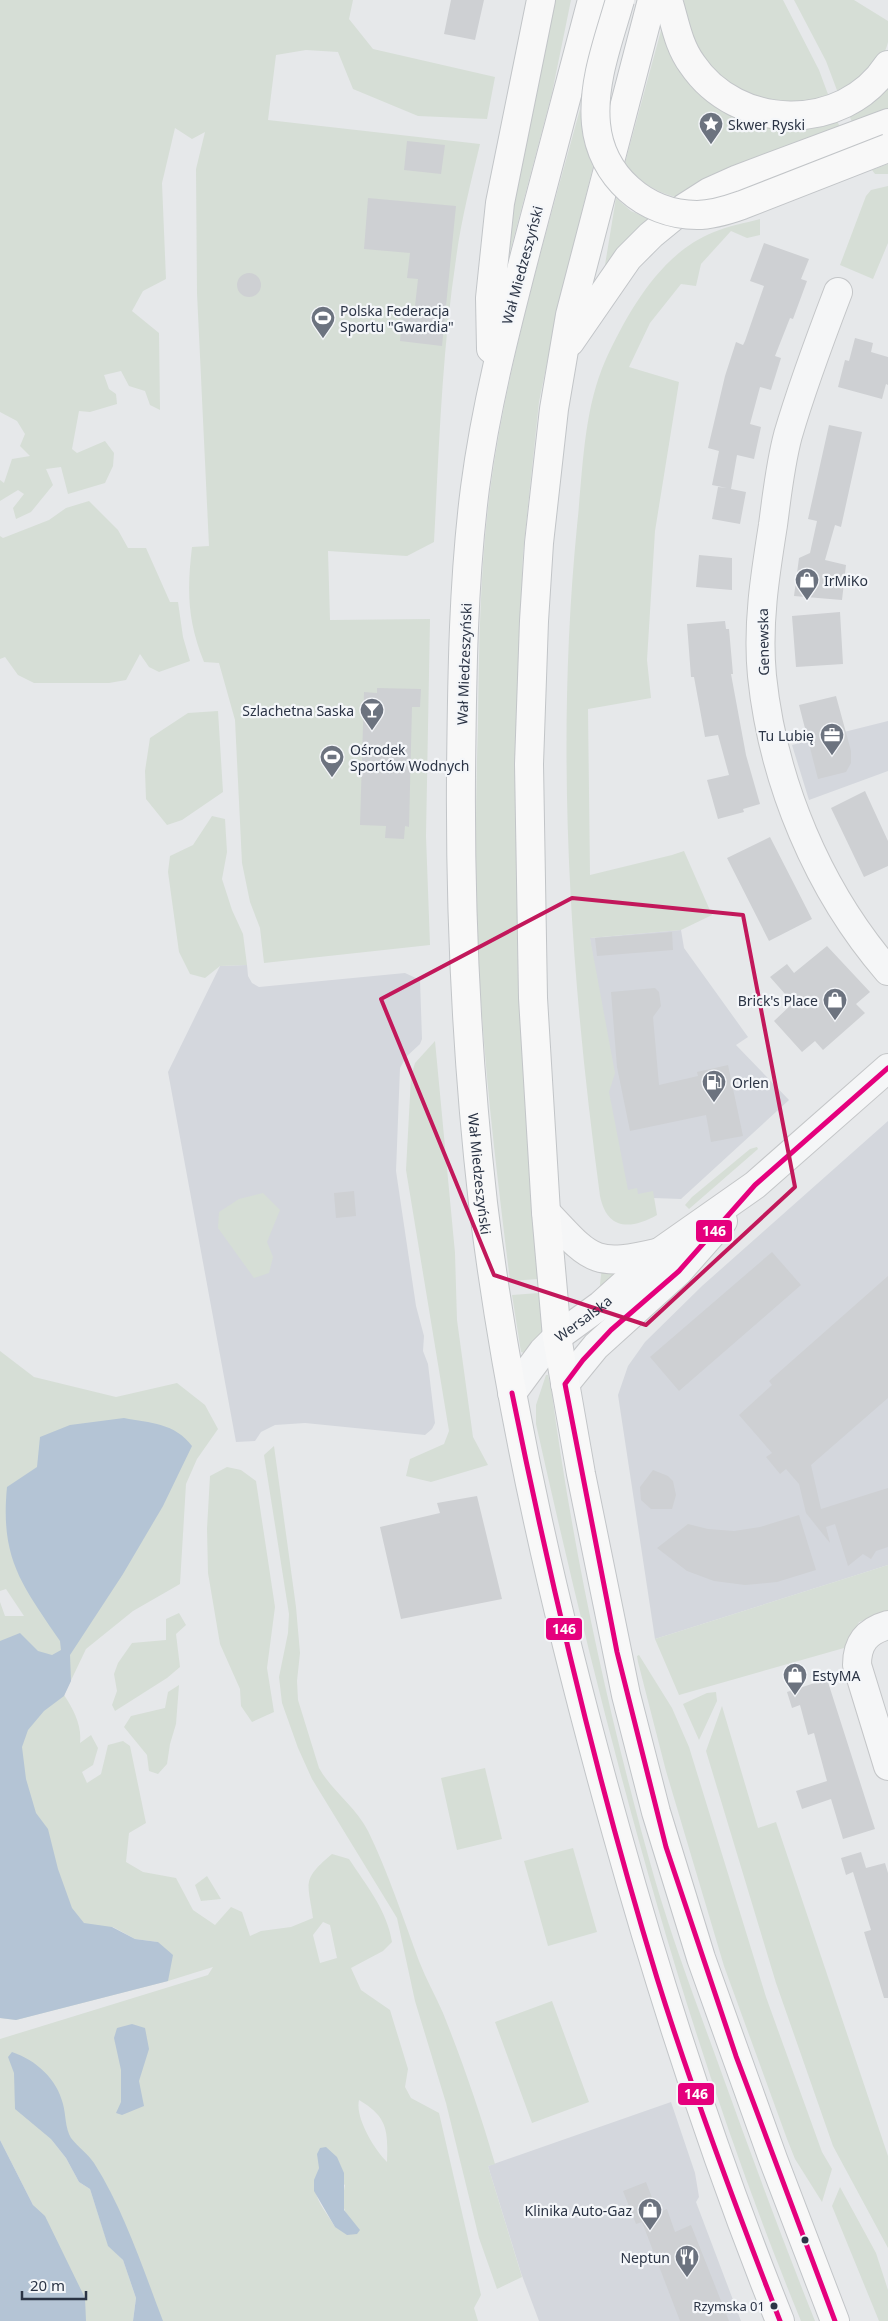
<svg xmlns="http://www.w3.org/2000/svg" width="888" height="2321" font-family="'Noto Sans',sans-serif">
<rect width="100%" height="100%" fill="#e6e8ea"/>
<path fill="#d4d7dd" d="M 888,721 L 888,771 L 809,800 L 792,745 Z
M 681,930 L 684,948 L 748,1037 L 736,1045 L 789,1100 L 681,1199 L 626,1197 L 601,1068 L 590,938 Z
M 247,965 L 248,976 L 252,983 L 259,987 L 405,973 L 420,980 L 422,1039 L 420,1044 L 406,1057 L 400,1068 L 396,1171 L 416,1306 L 424,1336 L 423,1351 L 428,1364 L 435,1423 L 432,1429 L 425,1435 L 305,1423 L 275,1425 L 261,1432 L 255,1441 L 236,1442 L 168,1072 L 220,966 Z
M 888,1121 L 888,1565 L 655,1639 L 618,1395 L 628,1366 L 645,1342 L 702,1286 Z
M 671,2102 L 695,2173 L 699,2197 L 696,2202 L 741,2321 L 539,2321 L 521,2273 L 488,2166 Z"/>
<path fill="#d6ded6" fill-rule="evenodd" d="M 0,0 L 353,0 L 349,19 L 373,49 L 495,77 L 487,119 L 418,116 L 353,89 L 338,52 L 306,50 L 276,55 L 268,120 L 480,144 C 471,182 461,220 456,259 C 442,352 439,448 434,542 L 407,556 L 328,551 L 330,620 L 430,619 L 426,836 L 430,945 L 264,963 L 260,928 L 250,902 L 242,863 L 235,720 L 219,663 L 204,662 C 187,620 187,590 192,547 L 209,546 L 197,293 L 196,169 L 205,132 L 192,139 L 175,128 L 162,183 L 166,279 L 143,291 L 132,311 L 159,333 L 160,410 L 150,405 L 145,391 L 129,386 L 121,371 L 104,375 L 109,389 L 116,394 L 117,404 L 90,412 L 79,411 L 72,449 L 77,453 L 105,441 L 114,453 L 113,466 L 105,483 L 68,494 L 61,467 L 46,469 L 53,485 L 31,512 L 16,519 L 13,508 L 24,494 L 18,490 L 0,501 L 0,480 L 4,483 L 12,459 L 30,456 L 20,446 L 25,434 L 17,421 L 0,412 Z
M 552,0 L 571,0 L 552,93 L 506,267 L 512,194 Z
M 684,0 L 783,0 L 819,70 L 829,97 C 778,114 723,94 696,47 C 689,36 687,19 683,6 Z
M 794,0 L 854,0 L 888,21 C 888,28 888,35 888,42 C 884,64 855,81 838,93 L 826,61 Z
M 663,23 L 696,87 L 837,121 L 840,127 L 707,178 L 675,197 C 654,191 638,181 625,163 Z
M 888,86 L 888,110 L 852,122 L 849,115 L 866,106 Z
M 580,109 L 585,145 L 593,167 L 560,299 L 539,402 L 523,554 L 515,763 L 518,984 L 538,1279 L 510,1281 C 495,1159 480,1037 477,914 C 475,850 476,787 478,723 C 479,646 480,568 490,491 C 507,362 546,235 580,109 Z
M 888,164 L 888,174 L 875,174 L 872,170 Z
M 888,186 L 888,243 L 873,279 L 840,265 L 866,196 L 871,190 Z
M 616,198 L 631,211 L 649,219 L 607,268 L 605,265 Z
M 760,219 L 760,235 L 747,238 L 731,231 L 701,264 L 696,286 L 681,284 L 650,323 L 629,367 L 679,382 L 655,531 L 647,660 L 651,698 L 588,709 L 590,875 L 672,855 L 684,851 L 712,915 L 681,930 L 590,938 L 615,1073 L 609,1092 L 628,1190 L 637,1188 L 638,1194 L 653,1191 L 657,1215 C 630,1230 607,1230 600,1196 C 570,973 555,750 577,526 C 583,471 583,410 606,359 C 629,310 661,253 714,232 C 728,226 745,223 760,219 Z
M 89,501 L 118,530 L 128,548 L 146,548 L 170,602 L 178,602 L 183,637 L 190,661 L 159,672 L 149,667 L 140,654 L 126,680 L 109,683 L 34,683 L 18,675 L 5,657 L 0,659 L 0,536 L 3,538 L 49,520 L 66,508 Z
M 218,711 L 223,792 L 182,820 L 167,825 L 146,799 L 145,771 L 150,738 L 188,713 Z
M 212,816 L 225,819 L 227,852 L 222,879 L 232,910 L 243,934 L 247,965 L 220,966 L 205,978 L 190,974 L 179,952 L 168,872 L 170,856 L 193,845 Z
M 435,1041 L 455,1253 L 457,1320 L 473,1437 L 488,1465 L 431,1482 L 406,1476 L 410,1459 L 444,1444 L 449,1431 L 406,1170 L 411,1077 L 415,1063 Z
M 757,1147 L 758,1149 L 689,1209 L 685,1205 L 692,1197 L 750,1149 Z
M 263,1193 L 280,1210 L 267,1242 L 273,1257 L 269,1273 L 254,1278 L 218,1228 L 219,1212 L 239,1199 Z
M 602,1267 L 620,1270 L 599,1293 Z
M 539,1293 L 543,1330 L 524,1353 L 521,1352 L 512,1295 Z
M 0,1351 L 34,1377 L 116,1397 L 177,1383 L 205,1405 L 218,1429 L 197,1459 L 186,1484 L 180,1584 L 133,1611 L 86,1649 L 64,1695 C 74,1710 82,1726 80,1743 L 91,1735 L 98,1748 L 93,1765 L 82,1772 L 87,1783 L 101,1774 L 108,1745 L 123,1741 L 130,1746 L 146,1823 L 129,1833 L 126,1862 L 143,1872 L 176,1878 L 193,1910 L 215,1925 L 231,1907 L 242,1912 L 250,1936 L 261,1931 L 291,1927 L 313,1918 C 308,1882 301,1880 332,1854 L 349,1859 C 366,1885 387,1910 392,1942 L 383,1951 L 351,1968 L 361,1990 L 390,2010 L 408,2069 L 405,2087 L 411,2098 L 439,2113 L 481,2295 L 474,2308 L 478,2321 L 157,2321 L 115,2210 L 51,2139 L 66,2158 L 79,2182 L 90,2189 L 108,2245 L 123,2260 L 136,2298 L 133,2321 L 77,2321 L 33,2205 L 0,2140 L 0,2039 L 208,1975 L 213,1967 L 168,1981 L 16,2020 L 0,2018 L 158,1942 L 135,1939 L 113,1927 L 87,1940 L 49,1882 L 0,1732 L 0,1602 L 5,1616 L 24,1616 L 6,1589 L 0,1591 ZM 323,1922 L 330,1925 L 337,1958 L 320,1963 L 313,1935 ZM 359,2100 C 388,2117 388,2131 387,2162 C 374,2149 355,2118 359,2100 ZM 319,2168 L 345,2185 C 343,2196 341,2205 347,2215 L 335,2227 C 321,2204 309,2195 319,2168 Z
M 546,1375 L 548,1375 L 551,1387 C 573,1553 609,1719 655,1880 C 674,1945 699,2010 722,2074 C 752,2157 782,2239 815,2321 L 801,2321 C 682,2032 604,1728 536,1424 L 536,1405 Z
M 274,1446 L 296,1607 L 300,1653 L 297,1681 L 298,1700 L 319,1768 C 332,1791 355,1806 368,1831 C 388,1872 403,1918 419,1961 C 426,1979 435,1995 443,2013 C 463,2063 480,2112 495,2164 L 488,2166 L 522,2277 L 497,2289 L 479,2238 L 446,2103 L 415,2001 L 397,1918 L 312,1779 L 298,1748 L 282,1703 L 279,1677 L 288,1633 L 289,1614 L 264,1455 Z
M 227,1467 L 241,1470 L 256,1481 L 275,1607 L 267,1668 L 274,1712 L 252,1722 L 241,1706 L 240,1689 L 220,1644 L 208,1573 L 207,1529 L 210,1476 Z
M 888,1565 L 888,1612 L 859,1622 L 844,1648 L 679,1695 L 655,1639 Z
M 179,1613 L 186,1625 L 176,1634 L 180,1667 L 167,1678 L 115,1711 L 112,1705 L 117,1691 L 114,1674 L 118,1663 L 132,1643 L 166,1640 L 166,1619 Z
M 639,1655 L 672,1708 L 689,1747 L 766,1997 L 822,2152 L 832,2169 L 822,2202 L 795,2159 L 787,2139 L 724,1966 L 666,1771 L 638,1662 L 637,1656 Z
M 179,1685 L 176,1724 L 170,1744 L 167,1764 L 158,1774 L 149,1771 L 147,1755 L 124,1727 L 131,1716 L 165,1708 L 168,1692 Z
M 716,1692 L 717,1701 L 699,1740 L 683,1704 L 707,1693 Z
M 722,1706 L 758,1828 L 776,1822 L 888,2156 L 888,2248 L 833,2146 L 776,1983 L 706,1751 Z
M 485,1768 L 502,1839 L 457,1850 L 441,1778 Z
M 573,1848 L 597,1932 L 548,1946 L 524,1861 Z
M 207,1876 L 221,1899 L 201,1901 L 195,1885 Z
M 552,2001 L 589,2102 L 532,2123 L 495,2022 Z
M 840,2187 L 876,2253 L 888,2290 L 888,2321 L 879,2321 L 832,2206 Z"/>
<path fill="#b4c4d5" d="M 124,1418 C 150,1423 175,1423 192,1446 L 163,1506 L 123,1574 L 70,1655 L 71,1681 L 64,1696 L 44,1711 L 28,1730 L 22,1747 L 26,1779 L 36,1813 L 48,1829 L 58,1869 L 72,1908 L 84,1923 L 112,1927 L 135,1939 L 158,1942 L 173,1955 L 168,1981 L 16,2020 L 0,2018 L 0,1641 L 20,1633 L 38,1651 L 52,1655 L 61,1650 L 60,1641 C 22,1585 0,1559 7,1487 L 37,1467 L 40,1437 L 70,1425 Z
M 132,2024 L 145,2028 L 149,2049 L 139,2081 L 144,2106 L 122,2115 L 116,2113 L 121,2102 L 121,2070 L 114,2038 L 117,2028 Z
M 12,2052 C 36,2060 57,2079 63,2104 C 66,2115 65,2128 71,2138 C 78,2147 88,2154 94,2163 C 124,2210 143,2269 163,2321 L 133,2321 L 136,2298 L 123,2260 L 108,2246 L 90,2189 L 79,2182 L 66,2158 L 51,2139 L 15,2109 L 14,2073 L 8,2057 Z
M 0,2140 L 33,2205 L 45,2216 L 85,2298 L 86,2321 L 0,2321 Z
M 326,2147 L 337,2157 L 344,2173 L 344,2210 L 360,2230 L 357,2234 L 347,2235 L 335,2227 L 314,2191 L 314,2180 L 319,2168 L 317,2154 L 320,2148 Z"/>
<path fill="#ced0d3" d="M 451,0 L 484,0 L 475,40 L 444,34 Z
M 407,141 L 445,145 L 441,174 L 404,170 Z
M 368,198 L 456,206 L 442,346 L 400,341 L 403,314 L 414,315 L 418,279 L 407,278 L 410,253 L 364,249 Z
M 764,243 L 809,259 L 801,279 L 807,281 L 793,319 L 790,318 L 775,356 L 781,358 L 771,390 L 760,387 L 750,424 L 761,427 L 754,459 L 737,455 L 731,489 L 746,492 L 740,524 L 712,519 L 718,487 L 727,488 L 712,485 L 719,451 L 708,448 L 725,376 L 736,342 L 743,345 L 745,341 L 764,286 L 750,281 Z
M237 285a12 12 0 1 1 24 0a12 12 0 1 1-24 0Z
M 855,338 L 873,343 L 871,352 L 888,357 L 888,385 L 886,384 L 882,399 L 838,387 L 845,360 L 849,361 Z
M 829,425 L 862,432 L 841,527 L 835,525 L 825,560 L 846,565 L 842,600 L 794,596 L 799,558 L 810,553 L 817,521 L 808,519 Z
M 699,555 L 732,558 L 732,590 L 696,587 Z
M 840,612 L 843,664 L 796,667 L 792,616 Z
M 725,621 L 726,629 L 729,629 L 733,674 L 731,674 L 746,755 L 760,804 L 743,809 L 744,812 L 718,819 L 707,780 L 729,775 L 718,735 L 705,737 L 694,677 L 691,677 L 687,624 Z
M 377,688 L 421,689 L 420,707 L 412,707 L 409,827 L 405,826 L 404,839 L 385,838 L 386,826 L 360,825 L 364,692 L 377,693 Z
M 836,696 L 851,751 L 851,763 L 846,772 L 818,779 L 799,705 Z
M 865,791 L 888,841 L 888,866 L 864,877 L 831,808 Z
M 770,837 L 812,919 L 769,941 L 727,858 Z
M 672,932 L 673,950 L 597,956 L 595,938 Z
M 827,946 L 870,992 L 856,1004 L 865,1013 L 823,1050 L 815,1041 L 802,1052 L 774,1021 L 793,1003 L 770,977 L 787,964 L 794,973 Z
M 655,988 L 659,992 L 661,1006 L 653,1017 L 659,1085 L 698,1076 L 697,1072 L 728,1065 L 743,1136 L 711,1142 L 706,1115 L 630,1131 L 617,1067 L 611,992 Z
M 354,1191 L 356,1216 L 336,1218 L 334,1193 Z
M 772,1252 L 801,1285 L 679,1391 L 650,1357 Z
M 888,1276 L 888,1398 L 811,1465 L 821,1509 L 888,1488 L 888,1547 L 876,1551 L 871,1559 L 863,1554 L 848,1566 L 835,1524 L 826,1527 L 830,1543 L 806,1513 L 799,1484 L 786,1469 L 780,1474 L 766,1457 L 772,1453 L 739,1415 L 772,1385 L 769,1381 Z
M 653,1470 L 668,1476 L 673,1481 L 676,1495 L 672,1509 L 651,1509 L 641,1500 L 640,1487 Z
M 477,1496 L 502,1599 L 401,1619 L 380,1527 L 440,1513 L 437,1503 Z
M 799,1515 L 816,1570 L 777,1582 L 745,1585 L 714,1581 L 687,1571 L 657,1548 L 688,1524 L 708,1529 L 734,1531 L 760,1527 Z
M 827,1679 L 875,1829 L 843,1839 L 831,1799 L 802,1809 L 796,1791 L 827,1781 L 814,1733 L 808,1735 L 800,1705 L 792,1708 L 787,1692 Z
M 861,1852 L 866,1868 L 885,1863 L 888,1873 L 888,1998 L 884,1998 L 864,1932 L 871,1930 L 853,1872 L 846,1875 L 841,1858 Z
M 646,2182 L 658,2213 L 667,2209 L 675,2232 L 691,2225 L 729,2321 L 680,2321 L 642,2222 L 636,2224 L 623,2191 Z"/>
<g fill="none" stroke-linecap="round" stroke-linejoin="round">
<defs>
<g id="minor">
<path d="M 838,292 C 820,339 802,387 788,435 C 780,465 777,495 773,525 C 765,575 757,625 762,676 C 773,782 818,890 888,971"/>
<path d="M 546,1212 C 591,1260 593,1268 660,1252"/>
<path d="M 565,1384 L 596,1346 L 679,1271 L 723,1221"/>
<path id="s1" d="M 512,1393 L 543,1351 L 557,1337 L 601,1305 L 661,1251 L 755,1185 L 888,1068"/>
<path d="M 888,1625 C 867,1631 857,1642 857,1665 L 888,1766"/>
</g>
<g id="major">
<path id="s2" d="M 592,0 C 571,81 549,162 528,243 C 507,324 486,404 475,488 C 463,582 462,679 461,774 C 460,917 467,1061 483,1203 C 509,1417 559,1627 617,1834 C 663,1999 716,2162 780,2321"/>
<path d="M 652,0 L 570,315 L 554,409 L 539,543 L 534,621 L 529,764 L 533,998 L 546,1212 L 557,1337 L 581,1474 L 626,1695 L 656,1812 L 701,1958 L 773,2159 L 835,2321"/>
<path d="M 668,0 C 675,22 678,45 692,64 C 737,131 843,134 888,65"/>
<path d="M 570,342 L 628,258 L 651,235 L 684,208 L 709,192 L 738,179 L 888,123"/>
<path d="M 491,349 L 490,298 L 500,203 L 541,0"/>
</g>
</defs>
<use href="#minor" stroke="#c4c6c8" stroke-width="30"/>
<use href="#major" stroke="#c2c5c8" stroke-width="30"/>
<use href="#minor" stroke="#f5f6f7" stroke-width="28"/>
<use href="#major" stroke="#f8f8f8" stroke-width="28"/>
<defs>
<path id="major-bridge" d="M 620,0 C 609,39 592,82 596,124 C 601,176 645,215 697,215 C 712,215 728,210 742,205 L 888,148"/>
</defs>
<use href="#major-bridge" stroke="#c2c5c8" stroke-width="30" stroke-linecap="butt"/>
<use href="#major-bridge" stroke="#f8f8f8" stroke-width="28"/>
<defs>
<path id="bus-1" d="M 512,1393 C 552,1590 598,1785 657,1978 C 693,2094 736,2208 780,2321
M 835,2321 L 736,2056 L 666,1847 L 617,1652 L 565,1384 L 583,1360 L 611,1330 L 679,1271 L 755,1185 L 888,1068"/>
</defs>
<use href="#bus-1" stroke="#f4f6f9" stroke-width="9"/>
<use href="#bus-1" stroke="#e5007d" stroke-width="5"/>
</g>
<path fill="none" stroke="#c2185b" stroke-width="4" stroke-linejoin="round" d="M 572,898 L 743,915 L 795,1187 L 646,1325 L 494,1275 L 381,999 Z"/>
<defs>
<symbol id="sight-pin" viewBox="-11 -11 22 30"><path d="M0 17L-7.5 6A9.5 9.5 0 1 1 7.5 6Z" fill="#6c737f" stroke="#f4f6f9"/><path d="M0-6L1.8-2.2L6-1.7L2.9 1.2L3.7 5.4L0 3.3L-3.7 5.4L-2.9 1.2L-6-1.7L-1.8-2.2Z" fill="#fff"/></symbol>
<symbol id="stadium-pin" viewBox="-11 -11 22 30"><path d="M0 17L-7.5 6A9.5 9.5 0 1 1 7.5 6Z" fill="#6c737f" stroke="#f4f6f9"/><path d="M0-5a6.5 5 0 1 0 0 10a6.5 5 0 1 0 0-10ZM-3.5-1.8h7v3.6h-7Z" fill="#fff"/></symbol>
<symbol id="shop-pin" viewBox="-11 -11 22 30"><path d="M0 17L-7.5 6A9.5 9.5 0 1 1 7.5 6Z" fill="#6c737f" stroke="#f4f6f9"/><path d="M-5-2.5h2.3a2.7 3.5 0 0 1 5.4 0H5L5.5 6h-11ZM-1.5-2.5h3a1.5 2.3 0 0 0-3 0Z" fill="#fff"/></symbol>
<symbol id="bar-pin" viewBox="-11 -11 22 30"><path d="M0 17L-7.5 6A9.5 9.5 0 1 1 7.5 6Z" fill="#6c737f" stroke="#f4f6f9"/><path d="M-6-5H6L.8 .8V4.5H3.5V6h-7V4.5H-.8V.8Z" fill="#fff"/></symbol>
<symbol id="office-pin" viewBox="-11 -11 22 30"><path d="M0 17L-7.5 6A9.5 9.5 0 1 1 7.5 6Z" fill="#6c737f" stroke="#f4f6f9"/><path d="M-6-3h4V-5.5h4V-3h4V5H-6ZM-1-4.5V-3h2v-1.5ZM-6 0V1H6V0Z" fill="#fff"/></symbol>
<symbol id="fuel-pin" viewBox="-11 -11 22 30"><path d="M0 17L-7.5 6A9.5 9.5 0 1 1 7.5 6Z" fill="#6c737f" stroke="#f4f6f9"/><path d="M-5.5-6h7V0h2V4h1.3V-2.5L3-4.5l.8-.8L6-3V5H2.5V1h-1V6h-7ZM-4.2-4.7v3.2H.2V-4.7Z" fill="#fff"/></symbol>
<symbol id="restaurant-pin" viewBox="-11 -11 22 30"><path d="M0 17L-7.5 6A9.5 9.5 0 1 1 7.5 6Z" fill="#6c737f" stroke="#f4f6f9"/><path d="M-5-6h1v4h1v-4h1v4h1v-4h1v5L-1.5 .5V6h-2V.5L-5-1ZM5-6V6H3V1.5H1.5Q1.5-4 5-6Z" fill="#fff"/></symbol>
</defs>
<g fill-rule="evenodd">
<use href="#sight-pin" x="697" y="110" width="28" height="38"/>
<use href="#stadium-pin" x="309" y="304" width="28" height="38"/>
<use href="#shop-pin" x="793" y="566" width="28" height="38"/>
<use href="#bar-pin" x="358" y="696" width="28" height="38"/>
<use href="#office-pin" x="818" y="721" width="28" height="38"/>
<use href="#stadium-pin" x="318" y="743" width="28" height="38"/>
<use href="#shop-pin" x="821" y="986" width="28" height="38"/>
<use href="#fuel-pin" x="700" y="1068" width="28" height="38"/>
<use href="#shop-pin" x="781" y="1661" width="28" height="38"/>
<use href="#shop-pin" x="636" y="2196" width="28" height="38"/>
<use href="#restaurant-pin" x="673" y="2243" width="28" height="38"/>
</g>
<g fill="#2b3445" stroke="#f4f6f9" stroke-width="2">
<circle cx="805" cy="2240" r="4.5"/>
<circle cx="774" cy="2306" r="4.5"/>
</g>
<g text-anchor="middle" dominant-baseline="central" stroke-width="4.5" stroke-linejoin="round" paint-order="stroke">
<g font-size="13" fill="#2b3445" stroke="#f4f6f9" text-anchor="end">
<text x="765" y="2306">Rzymska 01</text>
</g>
<g font-size="14" fill="#2b3445" stroke="#f4f6f9" text-anchor="start">
<text x="728" y="124">Skwer Ryski</text>
<text x="340" y="310">Polska Federacja<tspan x="340" dy="16">Sportu "Gwardia"</tspan></text>
<text x="824" y="580">IrMiKo</text>
<text x="354" y="710" text-anchor="end">Szlachetna Saska</text>
<text x="814" y="735" text-anchor="end">Tu Lubię</text>
<text x="350" y="749">Ośrodek<tspan x="350" dy="16">Sportów Wodnych</tspan></text>
<text x="818" y="1000" text-anchor="end">Brick's Place</text>
<text x="732" y="1082">Orlen</text>
<text x="812" y="1675">EstyMA</text>
<text x="632" y="2210" text-anchor="end">Klinika Auto-Gaz</text>
<text x="670" y="2257" text-anchor="end">Neptun</text>
</g>
<g font-size="14" fill="#2b3445" stroke="#f4f6f9">
<text transform="translate(522 265) rotate(-75)">Wał Miedzeszyński</text>
<text transform="translate(763 642) rotate(-91)">Genewska</text>
<text transform="translate(464 664) rotate(-88)">Wał Miedzeszyński</text>
<text stroke="none"><textPath href="#s2" startOffset="1189">Wał Miedzeszyński</textPath></text>
<text stroke="none"><textPath href="#s1" startOffset="104">Wersalska</textPath></text>
</g>
</g>
<g stroke="#f4f6f9" stroke-width="2">
<rect x="695" y="1219" width="38" height="24" rx="5" fill="#e5007d"/>
<rect x="545" y="1617" width="38" height="24" rx="5" fill="#e5007d"/>
<rect x="677" y="2082" width="38" height="24" rx="5" fill="#e5007d"/>
</g>
<g font-size="14" text-anchor="middle" font-weight="bold" fill="#fff">
<text x="714" y="1236">146</text>
<text x="564" y="1634">146</text>
<text x="696" y="2099">146</text>
</g>
<path d="M22 2291v8h64v-8" fill="none" stroke="#2b3445" stroke-width="2.5"/>
<text x="30" y="2291" font-size="15" fill="#2b3445" stroke="#f4f6f9" stroke-width="4" paint-order="stroke">20 m</text>
</svg>
